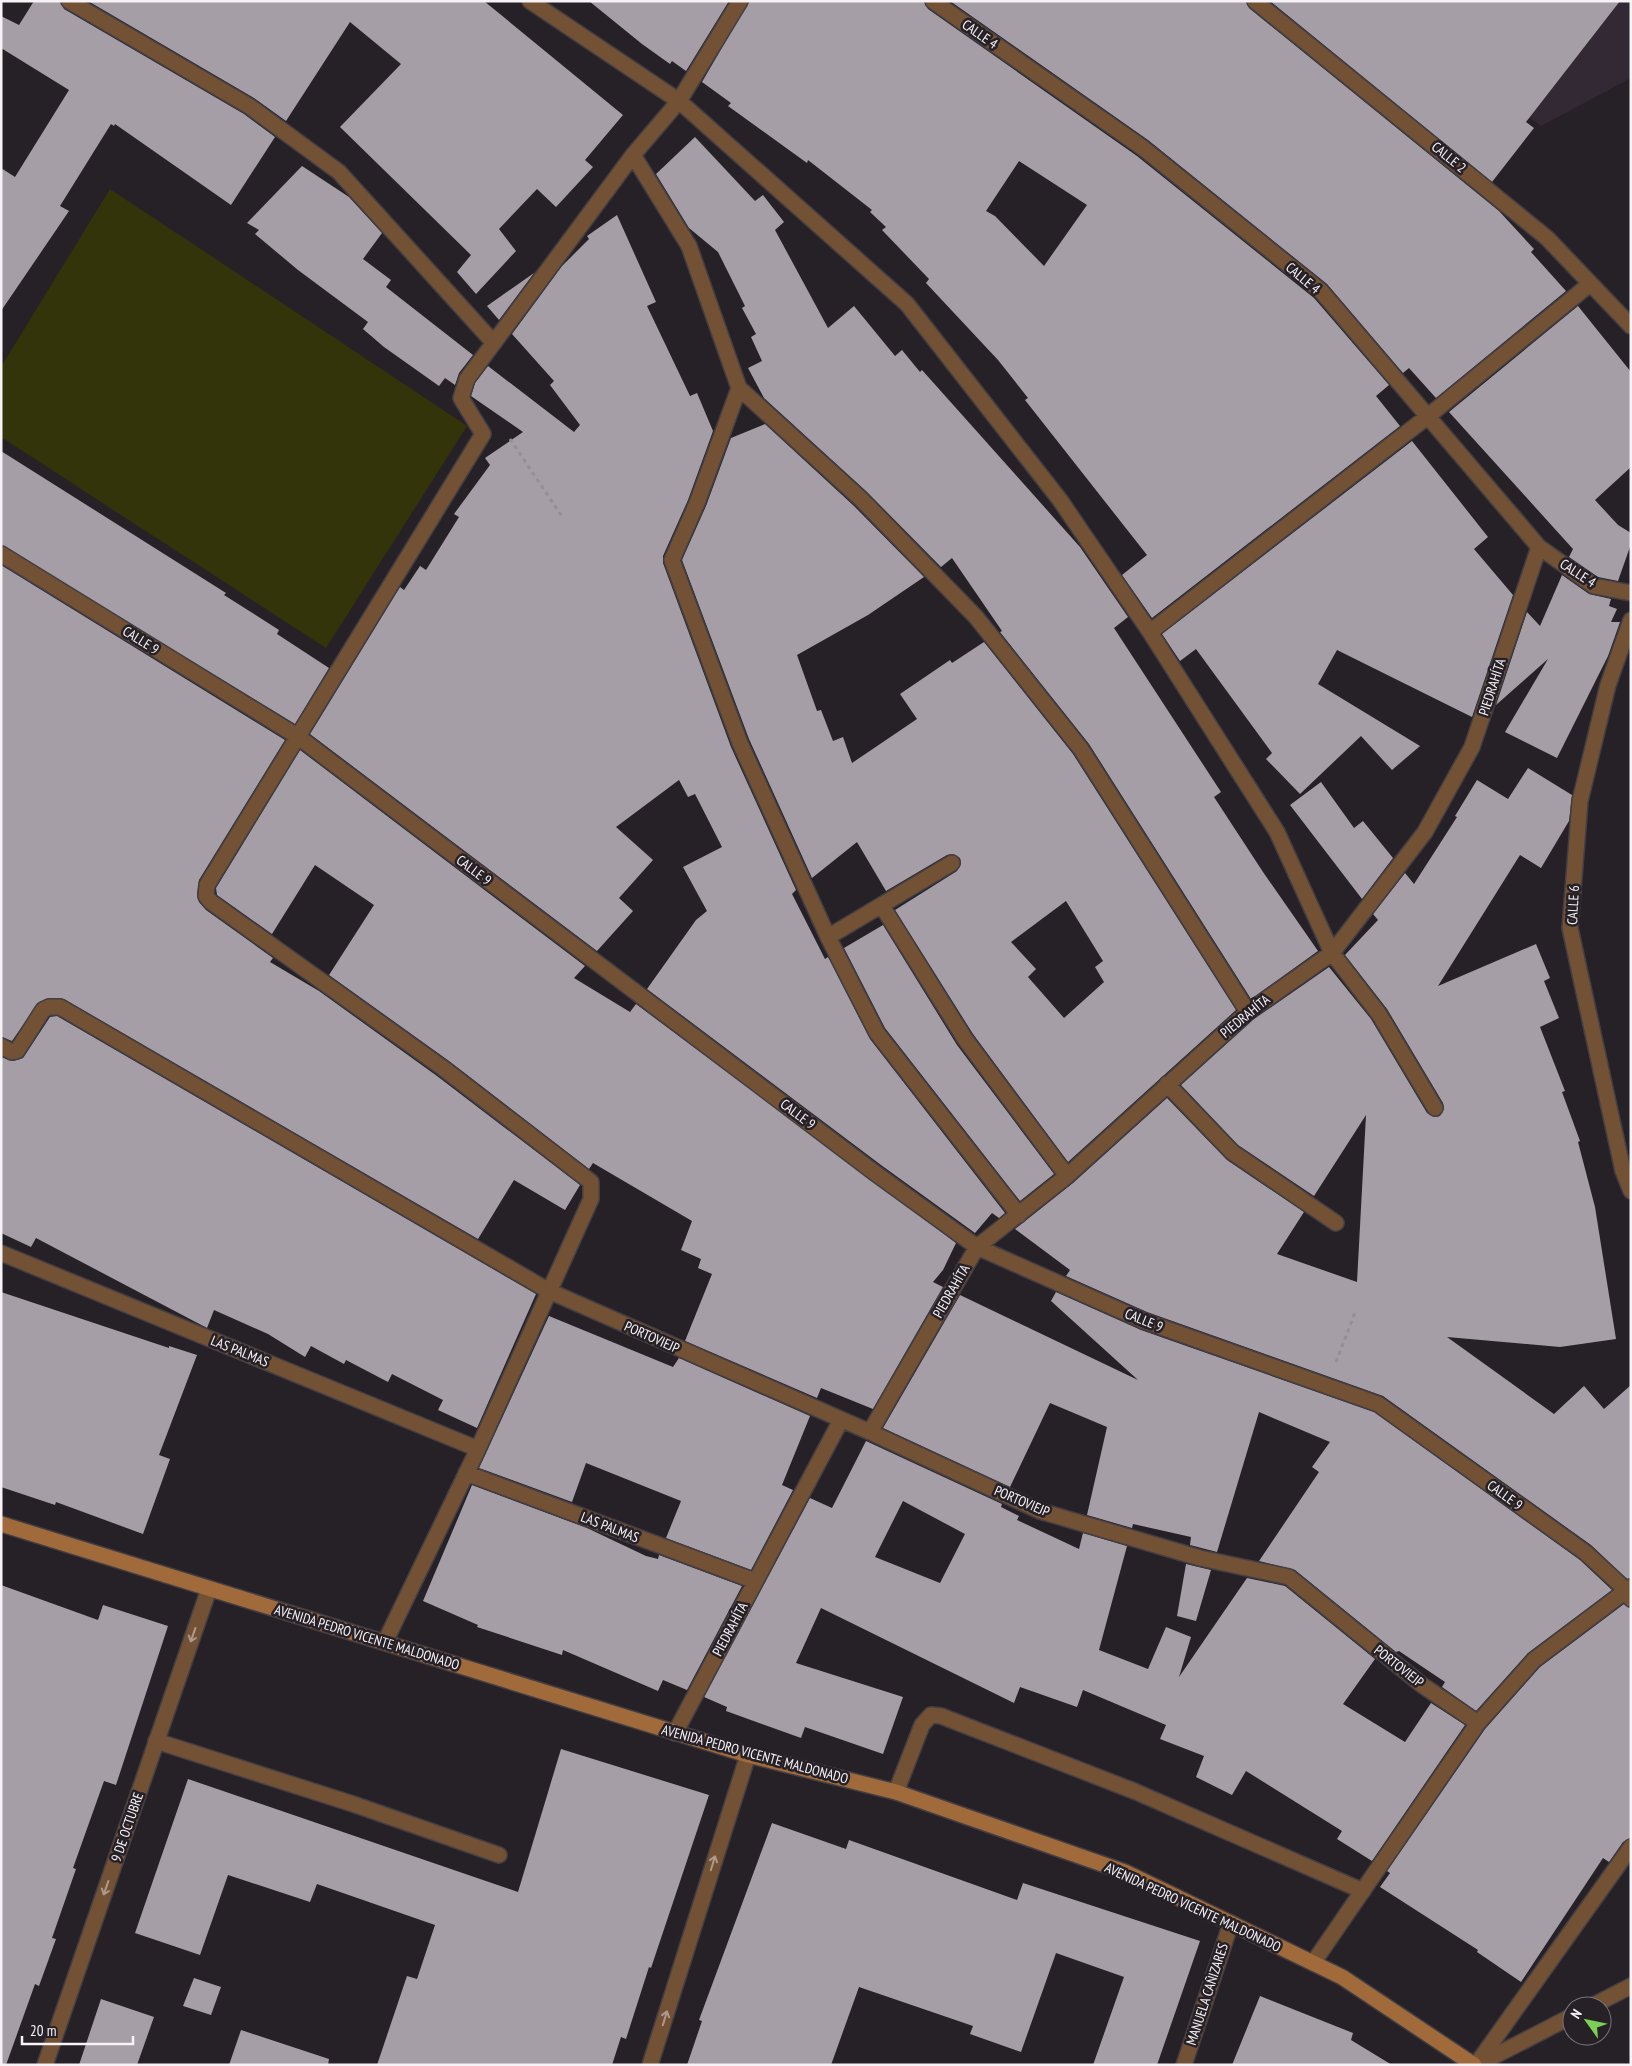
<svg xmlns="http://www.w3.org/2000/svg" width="1632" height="2066" font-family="'PT Sans Narrow',sans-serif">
<rect width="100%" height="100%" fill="#262127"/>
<path fill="#332934" d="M 1373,1 L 1631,1 L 1631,78 L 1541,126 Z"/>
<path fill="#333409" d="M 110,189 L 467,426 L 326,648 L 1,437 L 1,367 Z"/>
<path fill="#a59ea6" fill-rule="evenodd" d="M 34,1 L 60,1 L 64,9 L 244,114 L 275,137 L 231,205 L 115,124 L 114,126 L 111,124 L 60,206 L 69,211 L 1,311 L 1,168 L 15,177 L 69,90 L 1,48 L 1,16 L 19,25 Z
M 88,1 L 484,1 L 623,115 L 585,160 L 593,167 L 556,207 L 537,189 L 499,229 L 516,251 L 476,294 L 457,272 L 471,255 L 340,127 L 401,64 L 350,22 L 286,121 L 254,98 Z
M 589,1 L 729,1 L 686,71 L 672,61 L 670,64 L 642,44 Z
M 749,1 L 924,1 L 928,9 L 1137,156 L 1314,298 L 1389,385 L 1376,396 L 1400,426 L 1152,618 L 1122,575 L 1147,555 L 1025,400 L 1028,398 L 998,360 L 926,283 L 929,279 L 882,230 L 886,227 L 870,212 L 872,210 L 808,160 L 807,163 L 728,106 L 731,103 L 702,82 ZM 1019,161 L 1087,205 L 1044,266 L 995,216 L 986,211 Z
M 950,1 L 1246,1 L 1249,8 L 1499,211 L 1534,249 L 1531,252 L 1566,291 L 1436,398 L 1409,368 L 1403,373 L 1327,284 L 1148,140 Z
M 1270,1 L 1620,1 L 1526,122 L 1534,128 L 1492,182 Z
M 695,137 L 755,201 L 763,195 L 784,222 L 775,230 L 828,328 L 854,306 L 895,356 L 902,350 L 920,372 L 922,370 L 1080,547 L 1128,617 L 1114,628 L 1221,792 L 1214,797 L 1263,872 L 1318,951 L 1251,999 L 1089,744 L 1000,632 L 1002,631 L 952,558 L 941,567 L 867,492 L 764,398 L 748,368 L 762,361 L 751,337 L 756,334 L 742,308 L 745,306 L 718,252 L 689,228 L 656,174 Z
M 302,166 L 349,197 L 382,233 L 363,259 L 391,280 L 386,287 L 473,355 L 459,373 L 455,385 L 445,378 L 439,386 L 384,347 L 363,329 L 368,322 L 298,270 L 255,234 L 259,230 L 247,223 Z
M 617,215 L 656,302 L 647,306 L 690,396 L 697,393 L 713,431 L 688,500 L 663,556 L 663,563 L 731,747 L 796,890 L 792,894 L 825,959 L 828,957 L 870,1039 L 1005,1213 L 999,1218 L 992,1213 L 975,1233 L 881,1165 L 647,989 L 696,920 L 707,911 L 683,867 L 722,847 L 695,794 L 688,797 L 679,780 L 616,827 L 653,860 L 619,898 L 633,911 L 597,951 L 310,734 L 400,587 L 404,590 L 420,566 L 426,570 L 459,517 L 454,514 L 490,465 L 485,458 L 523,432 L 471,396 L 475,383 L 488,366 L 574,432 L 580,425 L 550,385 L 554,381 L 512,334 L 562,266 L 589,239 L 587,236 Z
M 534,273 L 499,320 L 487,306 Z
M 1578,306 L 1631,372 L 1631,467 L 1595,500 L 1618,525 L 1631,533 L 1631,544 L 1618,581 L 1598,577 L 1569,557 L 1573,549 L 1449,412 Z
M 765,424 L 854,506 L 924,577 L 868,615 L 797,655 L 817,711 L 821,710 L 833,741 L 843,737 L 852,763 L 917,719 L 900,694 L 950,660 L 952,663 L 984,642 L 1073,754 L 1236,1010 L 1068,1162 L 973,1034 L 895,910 L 957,871 L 961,863 L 960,858 L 952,854 L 947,855 L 886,891 L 857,842 L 812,878 L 749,739 L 682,560 L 706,506 L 731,438 ZM 1066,901 L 1103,961 L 1095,967 L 1104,982 L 1064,1018 L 1028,977 L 1036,969 L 1011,942 Z
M 1412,441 L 1488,537 L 1474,549 L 1513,595 L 1472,717 L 1337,650 L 1318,684 L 1420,746 L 1392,770 L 1361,736 L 1300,794 L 1266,759 L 1272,753 L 1196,649 L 1180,661 L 1162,634 Z
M 1,451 L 226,593 L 224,595 L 279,630 L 277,634 L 329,668 L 295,724 L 1,545 Z
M 1,565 L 285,740 L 199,880 L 197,895 L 199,902 L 206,910 L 273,958 L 270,962 L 319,991 L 437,1076 L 580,1185 L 565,1210 L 514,1180 L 478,1239 L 64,999 L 49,998 L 39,1002 L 12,1041 L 1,1037 Z
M 1562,575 L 1589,594 L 1611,599 L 1609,606 L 1617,609 L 1611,622 L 1620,622 L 1608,656 L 1557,758 L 1505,732 L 1548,659 L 1496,705 L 1527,612 L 1540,626 Z
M 300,750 L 585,966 L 574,978 L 630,1012 L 636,1004 L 956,1243 L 943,1270 L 933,1282 L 943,1287 L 873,1409 L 821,1388 L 817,1398 L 685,1341 L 712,1274 L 698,1268 L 701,1259 L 681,1250 L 692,1221 L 593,1163 L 589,1169 L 449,1061 L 329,975 L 374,905 L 315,865 L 272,934 L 217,895 L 216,888 Z
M 1528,768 L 1572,795 L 1569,821 L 1541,868 L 1520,855 L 1438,986 L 1536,944 L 1550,978 L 1544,981 L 1559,1018 L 1540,1027 L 1565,1091 L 1562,1092 L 1580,1141 L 1578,1142 L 1595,1207 L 1616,1339 L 1560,1347 L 1447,1337 L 1554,1414 L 1584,1386 L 1604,1409 L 1631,1385 L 1631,1578 L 1627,1579 L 1591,1545 L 1383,1396 L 1147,1312 L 1066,1276 L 1070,1270 L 1015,1229 L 1073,1183 L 1167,1098 L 1227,1160 L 1304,1212 L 1277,1254 L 1357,1282 L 1366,1115 L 1314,1196 L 1238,1145 L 1181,1085 L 1254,1019 L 1329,967 L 1371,1019 L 1427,1113 L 1435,1117 L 1440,1116 L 1444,1108 L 1443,1103 L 1387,1009 L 1345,955 L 1378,920 L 1373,914 L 1405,873 L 1414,884 L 1457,817 L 1455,816 L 1477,780 L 1508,799 Z
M 1321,782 L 1354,828 L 1363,821 L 1393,858 L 1362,899 L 1290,805 Z
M 883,925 L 957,1045 L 1054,1174 L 1020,1201 L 885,1028 L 844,948 Z
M 57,1016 L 536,1294 L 477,1428 L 438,1410 L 443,1400 L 392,1374 L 388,1382 L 346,1360 L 344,1364 L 311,1346 L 305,1357 L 268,1334 L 214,1310 L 207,1328 L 36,1238 L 31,1247 L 1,1233 L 1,1057 L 13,1061 L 23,1058 L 50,1017 Z
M 1,1292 L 169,1348 L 169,1346 L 197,1355 L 159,1455 L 170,1459 L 143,1534 L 56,1502 L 55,1505 L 1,1487 Z
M 1056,1292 L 1141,1330 L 1374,1412 L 1580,1560 L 1612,1590 L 1528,1653 L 1476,1711 L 1442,1687 L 1445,1682 L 1399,1651 L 1396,1652 L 1295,1570 L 1259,1561 L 1319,1472 L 1312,1467 L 1330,1442 L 1259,1412 L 1217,1552 L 1190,1545 L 1191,1537 L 1133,1524 L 1132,1528 L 1087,1515 L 1107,1427 L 1050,1403 L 1010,1487 L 883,1428 L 960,1295 L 1138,1380 L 1051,1301 Z
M 549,1316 L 673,1367 L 679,1358 L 810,1416 L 782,1485 L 793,1490 L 751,1570 L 666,1538 L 681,1501 L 586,1463 L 572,1502 L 479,1468 Z
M 866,1441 L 1002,1504 L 1001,1507 L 1019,1516 L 1017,1520 L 1079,1549 L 1083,1533 L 1127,1546 L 1099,1650 L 1148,1669 L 1166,1627 L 1191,1637 L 1179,1677 L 1247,1578 L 1285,1586 L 1375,1659 L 1343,1704 L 1405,1742 L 1431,1703 L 1465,1725 L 1372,1861 L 1337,1839 L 1342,1831 L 1246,1771 L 1232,1795 L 1196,1777 L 1204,1756 L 1160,1739 L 1166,1725 L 1083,1690 L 1077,1707 L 1020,1687 L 1014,1703 L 821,1608 L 796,1663 L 903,1697 L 883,1754 L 805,1727 L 801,1738 L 726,1711 L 727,1707 L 704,1697 L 810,1498 L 832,1508 ZM 903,1501 L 965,1534 L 940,1583 L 875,1557 Z
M 472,1485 L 587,1528 L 646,1556 L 658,1559 L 659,1555 L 742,1586 L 687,1690 L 663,1680 L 658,1691 L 563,1650 L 562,1655 L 477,1627 L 478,1625 L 423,1601 Z
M 1186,1564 L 1211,1570 L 1196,1621 L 1177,1616 Z
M 1,1585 L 98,1620 L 103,1605 L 168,1626 L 116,1785 L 104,1781 L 73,1868 L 76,1869 L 52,1938 L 56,1939 L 39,1986 L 35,1984 L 6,2065 L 1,2065 Z
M 1624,1604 L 1631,1608 L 1631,1838 L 1623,1842 L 1609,1862 L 1603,1858 L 1521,1982 L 1477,1952 L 1478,1950 L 1380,1887 L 1390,1873 L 1387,1871 L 1485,1729 L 1540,1667 Z
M 561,1749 L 709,1795 L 651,1968 L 649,1967 L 626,2039 L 621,2037 L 612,2065 L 377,2065 L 407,1976 L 417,1979 L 435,1925 L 317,1884 L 310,1902 L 228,1875 L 200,1955 L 135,1933 L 188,1779 L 518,1892 Z
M 772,1823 L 846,1849 L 849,1840 L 1017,1900 L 1023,1883 L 1200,1941 L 1157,2065 L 1093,2065 L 1124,1977 L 1056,1953 L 1021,2052 L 970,2034 L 973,2026 L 859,1987 L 831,2065 L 687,2065 L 702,2021 L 699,2020 Z
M 194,1978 L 221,1987 L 211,2015 L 183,2006 Z
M 1260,1996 L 1353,2033 L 1351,2040 L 1392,2065 L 1232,2065 Z
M 101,1999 L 154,2017 L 137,2065 L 79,2065 Z
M 241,2030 L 329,2059 L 328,2065 L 229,2065 Z"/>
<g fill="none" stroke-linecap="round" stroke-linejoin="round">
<defs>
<path id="service" d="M 1,1046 L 12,1052 L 17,1051 L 43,1010 L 49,1007 L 60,1007 L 549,1291
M 156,1741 L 353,1804 L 499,1855
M 896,1792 L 922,1725 L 931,1715 L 941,1716 L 1134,1791 L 1363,1891
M 1592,2006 L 1631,1986
M 1477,2065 L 1572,2016"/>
<path id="minor" d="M 69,1 L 249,106 L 339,172 L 493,342
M 530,1 L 679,101 L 907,304 L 1060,500 L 1150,632 L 1277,832 L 1332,953 L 1379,1014 L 1435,1108
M 933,1 L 1143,148 L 1321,291 L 1539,547 L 1594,586 L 1631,593
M 1255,1 L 1547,238 L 1631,326
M 633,155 L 689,246 L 739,388 L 861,499 L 976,617 L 1081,749 L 1248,1012
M 739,388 L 697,503 L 672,560 L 740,743 L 828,937 L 877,1033 L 1019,1215
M 1,554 L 297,736 L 875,1173 L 977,1247 L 1144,1321 L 1378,1404 L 1586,1553 L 1626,1590 L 1631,1599
M 1631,620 L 1608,685 L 1580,801 L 1570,928 L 1623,1171 L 1631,1191
M 1150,632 L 1427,417 L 1590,284
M 882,906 L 965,1039 L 1067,1176
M 828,937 L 952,863
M 1167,1084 L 1232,1152 L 1336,1223
M 1,1253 L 478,1449
M 549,1291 L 870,1432 L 1040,1511 L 1200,1558 L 1289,1577 L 1422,1685 L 1478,1723
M 870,1432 L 977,1247 L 1067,1176 L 1248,1012 L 1332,953 L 1425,832 L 1472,747 L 1539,547
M 466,1473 L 755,1581
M 385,1642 L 478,1449 L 591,1199 L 591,1182 L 443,1068 L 211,902 L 206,896 L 207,885 L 483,434 L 461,398 L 467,379 L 633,155 L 679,101 L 740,1
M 675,1733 L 841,1420
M 1313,1963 L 1478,1723 L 1534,1660 L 1631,1587
M 45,2065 L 209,1589
M 650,2065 L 748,1755
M 1184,2065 L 1231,1923
M 1476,2065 L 1631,1847"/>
<path id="secondary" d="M 1,1524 L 748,1755 L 896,1792 L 1125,1872 L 1342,1977 L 1474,2065"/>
</defs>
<use href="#service" stroke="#433e44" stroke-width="18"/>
<use href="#minor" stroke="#433e44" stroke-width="18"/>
<use href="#secondary" stroke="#433e44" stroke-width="18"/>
<path stroke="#938f94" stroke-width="3" stroke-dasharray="4 4" stroke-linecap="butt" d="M 510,439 L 563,518
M 1336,1362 L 1356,1310"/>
<use href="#service" stroke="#735134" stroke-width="15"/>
<use href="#minor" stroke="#735134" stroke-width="15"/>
<use href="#secondary" stroke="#a06a3a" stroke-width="15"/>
</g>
<defs><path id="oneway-shaft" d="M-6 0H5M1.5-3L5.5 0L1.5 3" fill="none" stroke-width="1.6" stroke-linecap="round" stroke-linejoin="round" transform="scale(1.25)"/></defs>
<g stroke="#ae998b">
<use href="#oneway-shaft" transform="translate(193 1635) rotate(109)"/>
<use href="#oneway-shaft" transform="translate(713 1863) rotate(-73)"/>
<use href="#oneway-shaft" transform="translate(106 1888) rotate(109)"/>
<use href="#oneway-shaft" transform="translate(665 2018) rotate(-73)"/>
</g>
<g text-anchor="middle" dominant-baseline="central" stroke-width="5" stroke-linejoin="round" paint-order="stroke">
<g font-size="14" fill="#f6f2f6" stroke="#262127">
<text transform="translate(980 34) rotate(35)">CALLE 4</text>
<text transform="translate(1449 157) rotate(39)">CALLE 2</text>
<text transform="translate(1303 278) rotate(40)">CALLE 4</text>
<text transform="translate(1578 573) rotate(33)">CALLE 4</text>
<text transform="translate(141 640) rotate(32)">CALLE 9</text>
<text transform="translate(1492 687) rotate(-72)">PIEDRAHÍTA</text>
<text transform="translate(474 870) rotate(37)">CALLE 9</text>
<text transform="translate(1573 905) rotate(-87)">CALLE 6</text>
<text transform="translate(1245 1016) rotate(-39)">PIEDRAHÍTA</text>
<text transform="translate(798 1114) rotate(37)">CALLE 9</text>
<text transform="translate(951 1291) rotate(-60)">PIEDRAHÍTA</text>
<text transform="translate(1144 1320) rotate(22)">CALLE 9</text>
<text transform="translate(652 1337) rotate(24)">PORTOVIEJP</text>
<text transform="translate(240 1351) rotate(22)">LAS PALMAS</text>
<text transform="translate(1505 1495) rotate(36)">CALLE 9</text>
<text transform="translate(1022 1501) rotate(23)">PORTOVIEJP</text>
<text transform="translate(610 1527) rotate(21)">LAS PALMAS</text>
<text transform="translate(730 1629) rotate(-62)">PIEDRAHÍTA</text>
<text transform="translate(367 1637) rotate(17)">AVENIDA PEDRO VICENTE MALDONADO</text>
<text transform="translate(1399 1666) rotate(38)">PORTOVIEJP</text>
<text transform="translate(755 1754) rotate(15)">AVENIDA PEDRO VICENTE MALDONADO</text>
<text transform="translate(127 1827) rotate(-71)">9 DE OCTUBRE</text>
<text transform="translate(1193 1907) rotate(25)">AVENIDA PEDRO VICENTE MALDONADO</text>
<text transform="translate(1207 1994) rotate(-72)">MANUELA CAÑIZARES</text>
</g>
</g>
<rect width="1632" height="2066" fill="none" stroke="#f6f2f6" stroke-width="5"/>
<g transform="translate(1587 2021) rotate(303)"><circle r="24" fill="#262127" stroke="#79757a"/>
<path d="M0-4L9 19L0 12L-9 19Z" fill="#7cd155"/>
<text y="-8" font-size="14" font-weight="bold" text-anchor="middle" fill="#f6f2f6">N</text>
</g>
<path d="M22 2036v8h111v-8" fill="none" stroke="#f6f2f6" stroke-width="2.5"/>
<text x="30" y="2036" font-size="15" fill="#f6f2f6" stroke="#262127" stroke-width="4" paint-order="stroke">20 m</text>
</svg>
